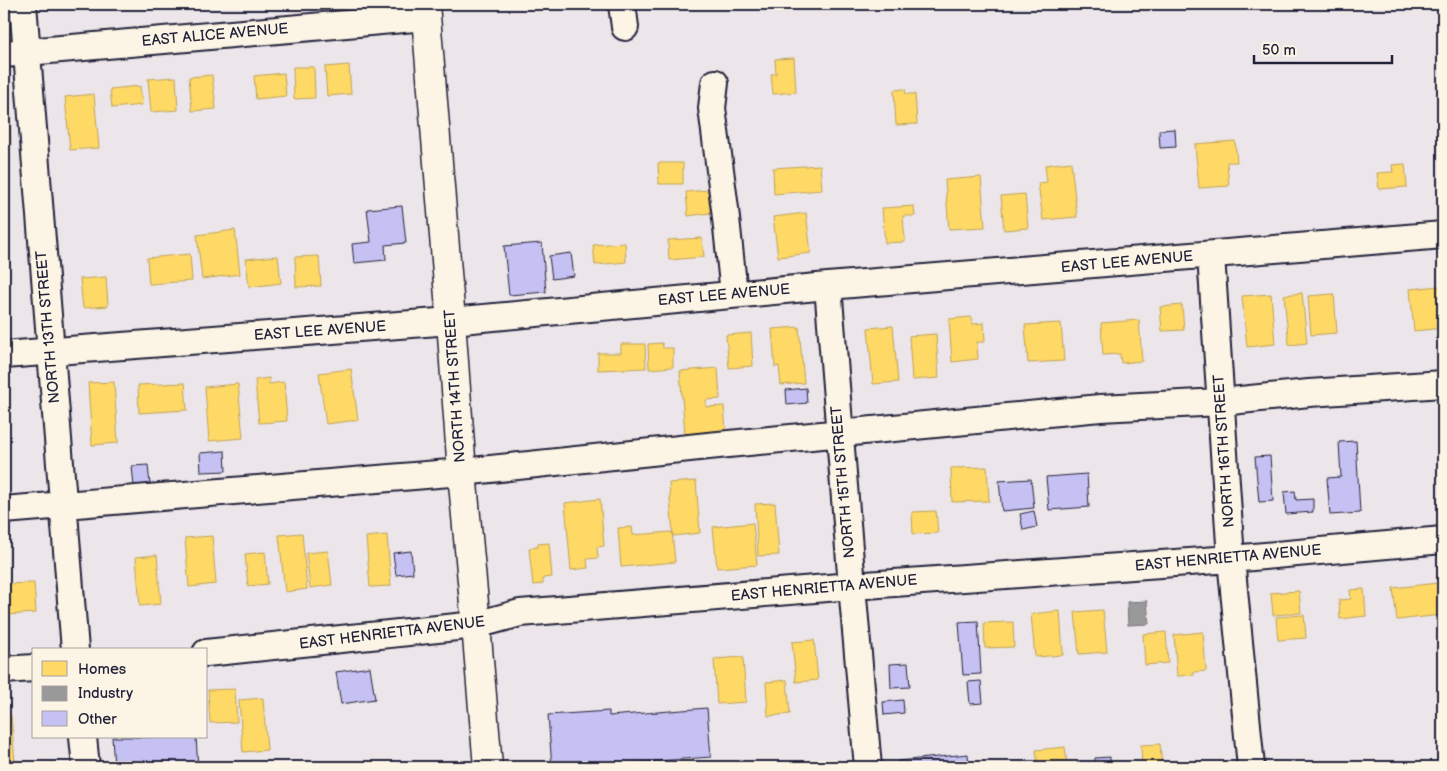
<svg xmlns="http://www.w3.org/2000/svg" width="1447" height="771" font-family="'Balsamiq Sans',sans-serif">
<rect width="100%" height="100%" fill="#ece5e9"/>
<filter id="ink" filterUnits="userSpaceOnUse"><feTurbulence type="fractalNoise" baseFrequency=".02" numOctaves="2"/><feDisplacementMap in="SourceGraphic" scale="10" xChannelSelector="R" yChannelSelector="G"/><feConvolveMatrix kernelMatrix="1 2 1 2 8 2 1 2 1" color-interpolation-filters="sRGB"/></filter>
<g filter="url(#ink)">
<path fill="#ffd966" stroke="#bda259" d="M 794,58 L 796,92 L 773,94 L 771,74 L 776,74 L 775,59 Z
M 349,65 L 351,94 L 327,96 L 325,67 Z
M 293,67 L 314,67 L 315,98 L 294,99 Z
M 284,73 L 286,96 L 256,99 L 254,76 Z
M 212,75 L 216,109 L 192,111 L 189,77 Z
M 176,77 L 178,110 L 151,112 L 148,79 Z
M 140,86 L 142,105 L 112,108 L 110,89 Z
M 905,89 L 906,94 L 915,94 L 917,124 L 896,125 L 894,90 Z
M 94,94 L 99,148 L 70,150 L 65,97 Z
M 4,118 L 10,118 L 11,146 L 4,146 Z
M 1235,141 L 1237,162 L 1227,162 L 1229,186 L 1199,188 L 1195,144 Z
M 1071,162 L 1077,217 L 1043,220 L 1038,183 L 1047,182 L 1045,165 Z
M 658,163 L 683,163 L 683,184 L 659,184 Z
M 1405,164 L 1407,187 L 1379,189 L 1377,173 L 1393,172 L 1392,165 Z
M 820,165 L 822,190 L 774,194 L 773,168 Z
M 981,177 L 985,227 L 949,229 L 945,180 Z
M 708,190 L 710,213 L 688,216 L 686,192 Z
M 1025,194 L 1028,228 L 1004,230 L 1001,196 Z
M 914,206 L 915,216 L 903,216 L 905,242 L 885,243 L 882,208 Z
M 806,213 L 811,253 L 778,257 L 773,217 Z
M 235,230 L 240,274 L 202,279 L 197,235 Z
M 702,238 L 704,257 L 669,260 L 668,240 Z
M 625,243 L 626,262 L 595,265 L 593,245 Z
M 190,254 L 192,281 L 149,284 L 147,258 Z
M 278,256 L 281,283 L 249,287 L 246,259 Z
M 319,256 L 321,286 L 296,287 L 295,257 Z
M 106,277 L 108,306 L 83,308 L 80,279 Z
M 1440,286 L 1443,328 L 1414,331 L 1410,289 Z
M 1302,293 L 1307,343 L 1289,345 L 1284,295 Z
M 1271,294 L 1275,344 L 1247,347 L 1242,296 Z
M 1334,294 L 1337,333 L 1311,335 L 1308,296 Z
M 1182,305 L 1184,330 L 1162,331 L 1160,307 Z
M 971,317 L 972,324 L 984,323 L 985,342 L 977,342 L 978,359 L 952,362 L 949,319 Z
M 1139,320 L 1142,361 L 1121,363 L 1120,354 L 1103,355 L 1101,323 Z
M 1061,323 L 1064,361 L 1028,363 L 1025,325 Z
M 893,326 L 898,382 L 873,384 L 868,328 Z
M 799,327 L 804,383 L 781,385 L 779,366 L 775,367 L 772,329 Z
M 751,333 L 753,366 L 729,368 L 726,335 Z
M 936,334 L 939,378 L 912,380 L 909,336 Z
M 662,343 L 663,348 L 673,348 L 673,367 L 649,369 L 648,344 Z
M 621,344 L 645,344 L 646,368 L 598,370 L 598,353 L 621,353 Z
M 718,368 L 720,399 L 706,400 L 706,407 L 724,406 L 726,431 L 685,434 L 680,371 Z
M 351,369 L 358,420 L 326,424 L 319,373 Z
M 269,378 L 269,384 L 284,382 L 287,421 L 259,423 L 255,380 Z
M 114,382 L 118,443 L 92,445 L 88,383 Z
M 185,383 L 187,410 L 139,413 L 138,385 Z
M 238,384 L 243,438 L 209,441 L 205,387 Z
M 987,467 L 989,501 L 952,502 L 951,468 Z
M 696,481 L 700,533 L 673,536 L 669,483 Z
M 600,499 L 604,546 L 597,547 L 598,558 L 587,559 L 588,568 L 571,570 L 565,503 Z
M 775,503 L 779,555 L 758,556 L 755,504 Z
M 936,511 L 938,533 L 913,534 L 912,512 Z
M 753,523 L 757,565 L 717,568 L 713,527 Z
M 632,527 L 633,535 L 672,532 L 675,562 L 621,567 L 618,528 Z
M 302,533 L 307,589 L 285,592 L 279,535 Z
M 387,535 L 391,586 L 370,587 L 366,537 Z
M 212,536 L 216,584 L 189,587 L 185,538 Z
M 549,543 L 552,577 L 543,578 L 543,584 L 533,585 L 529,548 L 538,547 L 538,544 Z
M 328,551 L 332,585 L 310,588 L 306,553 Z
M 265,552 L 268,584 L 248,586 L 245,554 Z
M 157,555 L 161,604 L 140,606 L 136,557 Z
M 34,583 L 36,613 L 5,615 L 4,584 Z
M 1438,583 L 1441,615 L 1397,620 L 1393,588 Z
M 1364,589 L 1366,616 L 1340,619 L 1339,600 L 1351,599 L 1350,590 Z
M 1299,591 L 1301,613 L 1273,615 L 1271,593 Z
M 1103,610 L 1107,652 L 1079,654 L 1075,612 Z
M 1060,611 L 1063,655 L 1035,657 L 1031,614 Z
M 1304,615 L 1306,638 L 1278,640 L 1276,617 Z
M 1013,622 L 1014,647 L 985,648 L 984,623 Z
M 1166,632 L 1168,663 L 1145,665 L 1143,634 Z
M 1203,632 L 1206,671 L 1194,672 L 1194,675 L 1177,676 L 1174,635 Z
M 814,640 L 818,680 L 796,682 L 792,642 Z
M 743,657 L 746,702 L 717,704 L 714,659 Z
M 787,680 L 790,714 L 768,716 L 766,682 Z
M 235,689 L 237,722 L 210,723 L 208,690 Z
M 263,698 L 267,750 L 243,752 L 239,700 Z
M 4,716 L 11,716 L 15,763 L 4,764 Z
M 1160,744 L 1162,767 L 1142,767 L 1141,745 Z
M 1065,747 L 1067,765 L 1058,765 L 1058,767 L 1038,767 L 1036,750 Z"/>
<path fill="#999" stroke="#75757d" d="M 1147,601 L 1149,624 L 1128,625 L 1127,602 Z"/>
<path fill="#c6c1f3" stroke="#22223b" d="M 1175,129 L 1176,147 L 1160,148 L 1159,130 Z
M 402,206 L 406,243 L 385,245 L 386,260 L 354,263 L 352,244 L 371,242 L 367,209 Z
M 542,243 L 546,292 L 509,295 L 504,246 Z
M 571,253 L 574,276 L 552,279 L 549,256 Z
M 806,388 L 807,403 L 787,405 L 786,390 Z
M 1356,441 L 1360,513 L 1330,515 L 1327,478 L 1341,477 L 1339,442 Z
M 225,451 L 226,471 L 201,472 L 200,453 Z
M 1270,456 L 1273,501 L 1259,502 L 1255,457 Z
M 148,465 L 150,485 L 134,486 L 132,466 Z
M 1087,474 L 1089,507 L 1049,510 L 1046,477 Z
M 1031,479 L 1034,508 L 1002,511 L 999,481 Z
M 1295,491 L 1296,500 L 1313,499 L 1313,512 L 1286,514 L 1284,492 Z
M 1034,511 L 1037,527 L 1023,530 L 1020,514 Z
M 411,551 L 413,573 L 396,575 L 393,553 Z
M 978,621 L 981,674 L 963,675 L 959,622 Z
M 908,663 L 910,687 L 891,688 L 890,664 Z
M 370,667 L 375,699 L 341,704 L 336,672 Z
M 981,681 L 983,703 L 970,704 L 968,682 Z
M 903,700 L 904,713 L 884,715 L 883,702 Z
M 707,708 L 711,757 L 577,767 L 552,767 L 548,715 L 609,711 L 609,716 Z
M 112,737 L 196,737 L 198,767 L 114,767 Z
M 968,754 L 969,767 L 899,767 L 898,761 Z
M 1110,757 L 1110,767 L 1095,767 L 1095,758 Z"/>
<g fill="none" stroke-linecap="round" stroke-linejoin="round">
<defs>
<path id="minor" d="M 23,4 L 75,650
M 622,4 L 625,27
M 4,54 L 426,17
M 715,83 L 712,108 L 725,209 L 734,294
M 1211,255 L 1231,559 L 1251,767
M 828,286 L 852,586 L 868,767
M 4,355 L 451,321 L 828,286 L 1443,235
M 4,510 L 462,472 L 708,446 L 1100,408 L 1221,402 L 1309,393 L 1443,384
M 206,653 L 476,625 L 520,613 L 852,586 L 1231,559 L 1443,540
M 4,670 L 34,668
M 83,737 L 86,767"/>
<path id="major" d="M 425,4 L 451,321 L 462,472 L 476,625 L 488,767"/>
</defs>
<use href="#minor" stroke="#22223b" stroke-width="30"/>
<use href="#major" stroke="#22223b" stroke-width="31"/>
<use href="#minor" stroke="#fcf5e5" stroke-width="26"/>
<use href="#major" stroke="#fcf5e5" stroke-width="28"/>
</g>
</g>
<g text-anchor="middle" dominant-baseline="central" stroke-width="5" stroke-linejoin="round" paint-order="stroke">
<g font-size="15" fill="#22223b" stroke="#fcf5e5">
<text transform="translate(215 35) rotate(-5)">EAST ALICE AVENUE</text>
<text transform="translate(1127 262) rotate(-5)">EAST LEE AVENUE</text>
<text transform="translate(724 295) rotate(-5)">EAST LEE AVENUE</text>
<text transform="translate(48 327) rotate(-95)">NORTH 13TH STREET</text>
<text transform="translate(320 331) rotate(-4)">EAST LEE AVENUE</text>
<text transform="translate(455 386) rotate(-94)">NORTH 14TH STREET</text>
<text transform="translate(1224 451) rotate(-94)">NORTH 16TH STREET</text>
<text transform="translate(843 482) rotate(-95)">NORTH 15TH STREET</text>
<text transform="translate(1228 558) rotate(-5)">EAST HENRIETTA AVENUE</text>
<text transform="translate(824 588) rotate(-5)">EAST HENRIETTA AVENUE</text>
<text transform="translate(392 633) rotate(-7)">EAST HENRIETTA AVENUE</text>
</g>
</g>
<rect width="1447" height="771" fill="none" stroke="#fcf5e5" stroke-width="20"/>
<rect x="10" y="10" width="1427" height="751" fill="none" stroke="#22223b" stroke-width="2" filter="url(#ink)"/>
<rect x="32" y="648" width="175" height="90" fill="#fcf5e5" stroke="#a5a1a1"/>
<rect x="42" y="661" width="25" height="15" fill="#ffd966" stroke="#a5a1a1"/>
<text x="78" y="674" font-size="15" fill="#22223b">Homes</text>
<rect x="42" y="686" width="25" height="15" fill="#999999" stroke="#a5a1a1"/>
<text x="78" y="698" font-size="15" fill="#22223b">Industry</text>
<rect x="42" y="711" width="25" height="15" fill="#c6c1f3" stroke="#a5a1a1"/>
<text x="78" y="724" font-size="15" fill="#22223b">Other</text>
<path d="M1254 55v8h138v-8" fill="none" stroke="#22223b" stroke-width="2.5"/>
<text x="1262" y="55" font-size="15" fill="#22223b" stroke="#fcf5e5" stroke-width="4" paint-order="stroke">50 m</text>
</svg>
